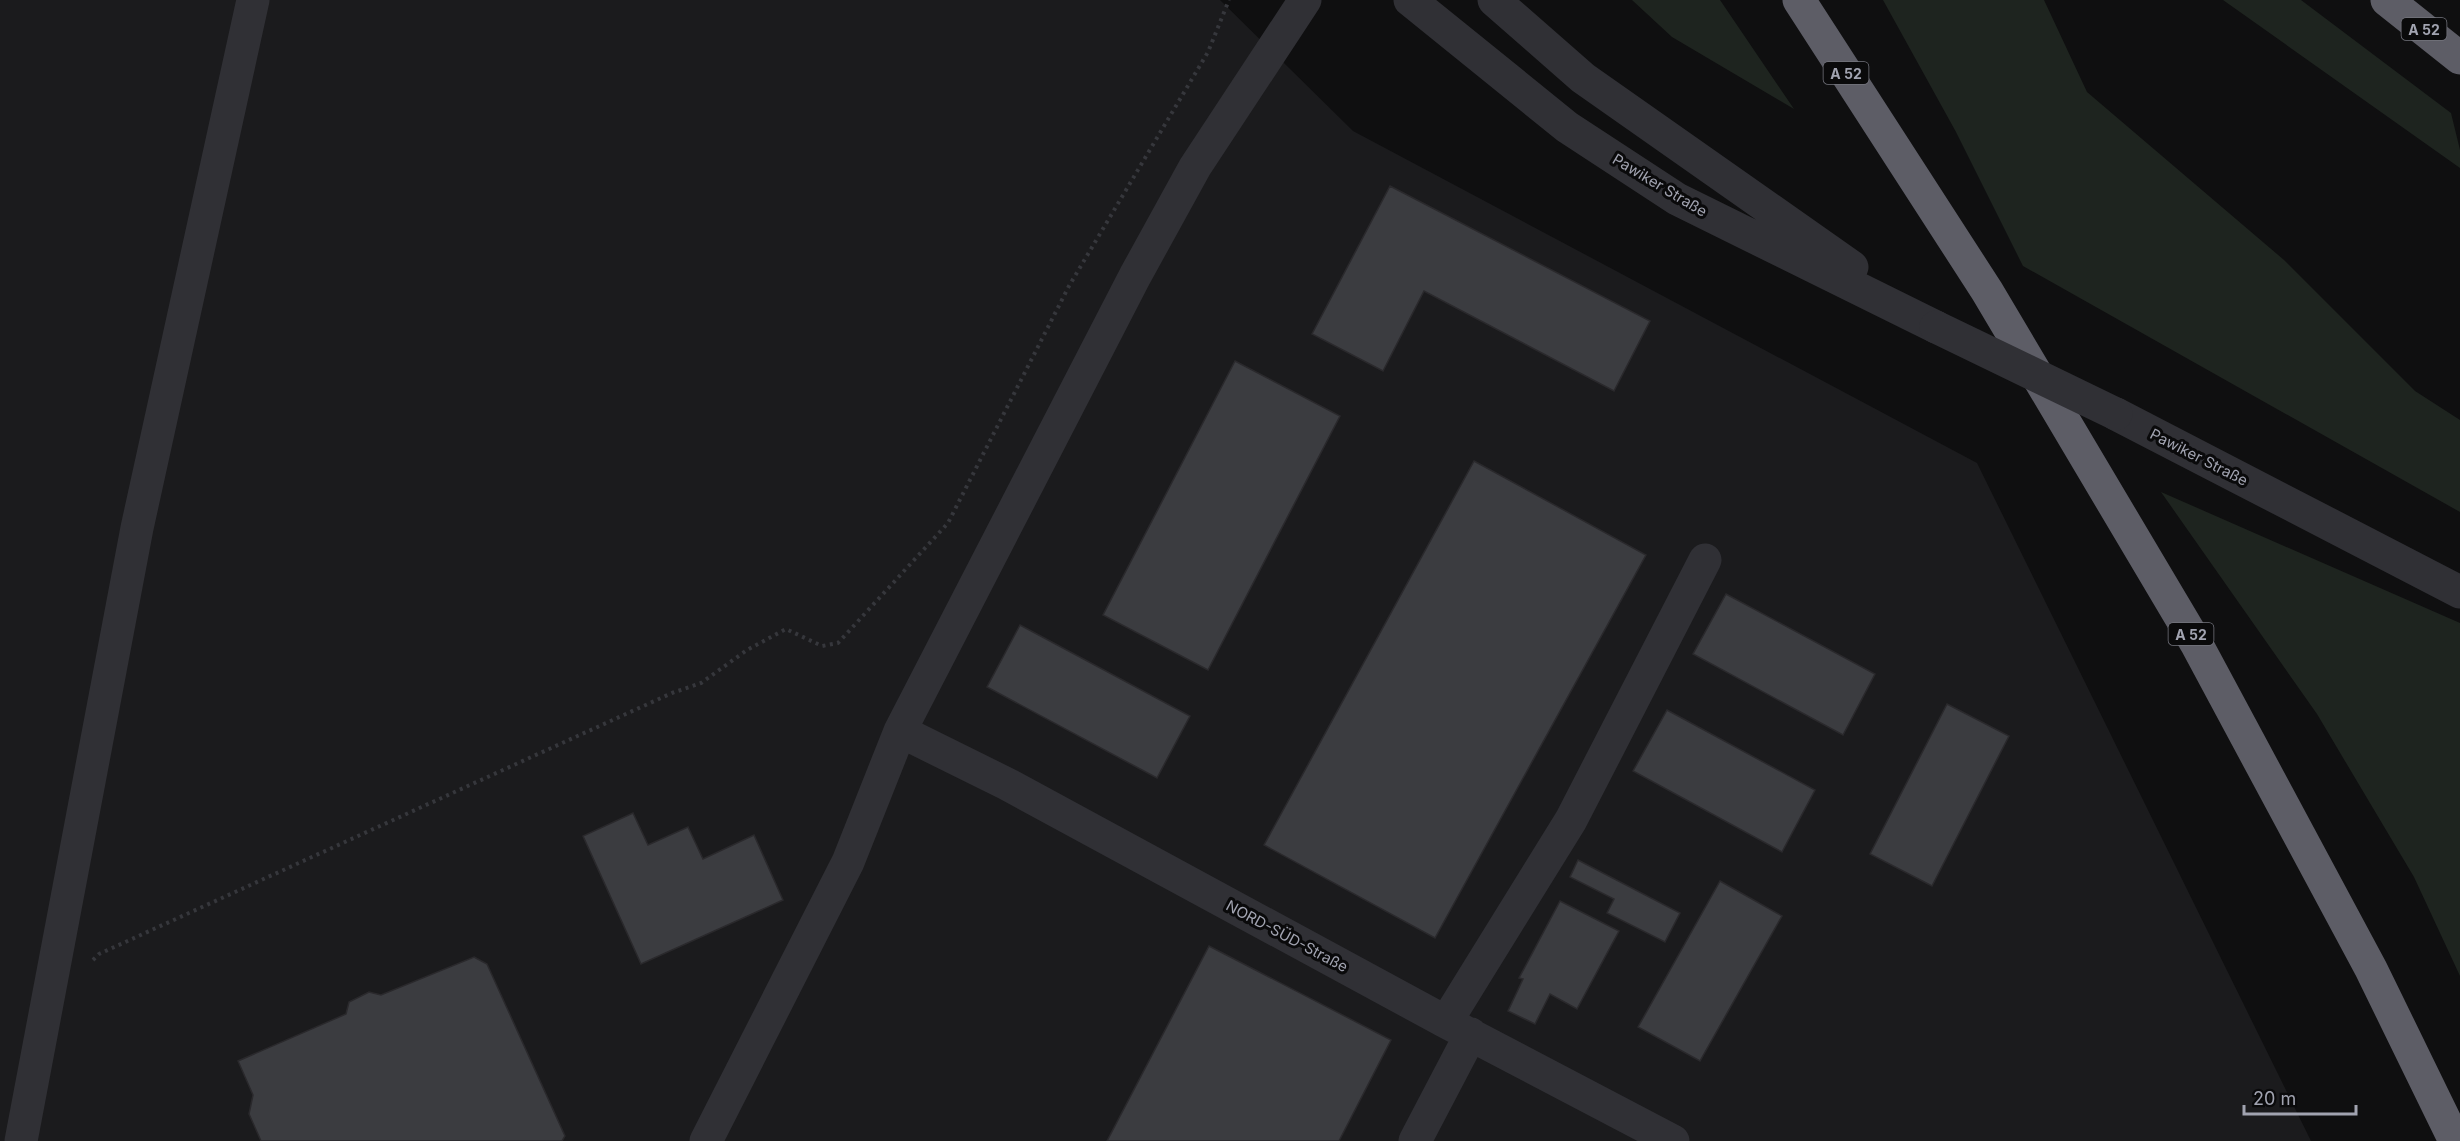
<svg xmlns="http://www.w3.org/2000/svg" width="2460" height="1141" font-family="Inter,sans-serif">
<rect width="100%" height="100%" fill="#0f0f10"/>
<path fill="#1b1b1d" d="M 0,0 L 1220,0 L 1353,131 L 1977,463 L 2311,1141 L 0,1141 Z"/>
<path fill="#1e241f" d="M 1632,0 L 1720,0 L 1794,109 L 1672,37 Z
M 1883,0 L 2044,0 L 2087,92 L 2284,260 L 2415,391 L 2460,420 L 2460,512 L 2023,266 L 1956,132 Z
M 2223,0 L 2301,0 L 2451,113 L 2460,150 L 2460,168 Z
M 2161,492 L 2460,623 L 2460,976 L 2414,877 L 2317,714 Z"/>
<path fill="#3b3c40" stroke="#2a292c" stroke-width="1.5" d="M 1390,186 L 1650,321 L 1614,391 L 1424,291 L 1383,371 L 1312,334 Z
M 1235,361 L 1340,416 L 1208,670 L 1103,615 Z
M 1474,461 L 1646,555 L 1435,938 L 1264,845 Z
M 1726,594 L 1875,674 L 1843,735 L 1693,654 Z
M 1020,625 L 1190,716 L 1157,778 L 987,687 Z
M 1947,704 L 2009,736 L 1932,886 L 1870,854 Z
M 1667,710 L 1815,790 L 1782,852 L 1633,771 Z
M 633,813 L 648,845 L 688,827 L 703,859 L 754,835 L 783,900 L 641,964 L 583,836 Z
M 1578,860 L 1680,913 L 1665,942 L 1607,913 L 1614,899 L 1570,877 Z
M 1720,881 L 1782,916 L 1700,1061 L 1638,1027 Z
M 1560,901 L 1619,931 L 1577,1009 L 1550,994 L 1535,1024 L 1508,1011 L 1523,979 L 1519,978 Z
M 1209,946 L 1391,1040 L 1339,1141 L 1107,1141 Z
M 474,957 L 487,964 L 565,1136 L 562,1141 L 261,1141 L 249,1114 L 253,1095 L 238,1061 L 346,1014 L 349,1002 L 369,992 L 381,995 Z"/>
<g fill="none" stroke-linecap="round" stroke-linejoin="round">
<path stroke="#36373c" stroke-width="4" stroke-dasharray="3 4.5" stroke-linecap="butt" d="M 93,960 L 99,954 L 672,693 L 701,683 L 747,650 L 786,629 L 822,646 L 838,643 L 948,523 L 1069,286 L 1208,52 L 1229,0"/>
<path stroke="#303035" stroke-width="33" d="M 1410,0 L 1567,127 L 1677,199 L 1936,327
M 1494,0 L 1583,78 L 1852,267
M 2116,414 L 2460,592
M 900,731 L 1007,784 L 1446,1022 L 1673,1141
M 1446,1022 L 1571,820 L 1705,560
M 21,1141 L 137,528 L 253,0
M 706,1141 L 848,862 L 900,731 L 1135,276 L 1195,167 L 1305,0
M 1415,1141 L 1471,1034"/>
<path stroke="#5d5d66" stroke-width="33" d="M 1799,0 L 1987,291 L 2196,643 L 2371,969 L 2455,1141
M 2387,0 L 2460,58"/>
<path stroke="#303035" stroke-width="33" d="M 1936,327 L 2116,414"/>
</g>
<g text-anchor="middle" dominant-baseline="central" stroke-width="6" stroke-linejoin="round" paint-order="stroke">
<g fill="#0a0a0b" stroke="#74757e" stroke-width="1.5">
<rect x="2401.5" y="18" width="45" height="22" rx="4.5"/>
<rect x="1823.5" y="62" width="45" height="22" rx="4.5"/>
<rect x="2168.5" y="623" width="45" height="22" rx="4.5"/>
</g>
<g font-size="14" font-weight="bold" fill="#a1a3b0">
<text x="2424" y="29">A 52</text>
<text x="1846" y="73">A 52</text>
<text x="2191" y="634">A 52</text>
</g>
<g font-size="15" fill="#a1a3b0" stroke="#0a0a0b">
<text transform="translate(1660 185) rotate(31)">Pawiker Straße</text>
<text transform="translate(2199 457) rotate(27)">Pawiker Straße</text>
<text transform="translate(1287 936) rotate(28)">NORD-SÜD-Straße</text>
</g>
</g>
<path d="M2244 1105v9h112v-9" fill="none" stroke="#a1a3b0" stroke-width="3"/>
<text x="2253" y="1105" font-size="18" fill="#a1a3b0" stroke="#0a0a0b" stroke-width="4.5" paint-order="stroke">20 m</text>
</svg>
